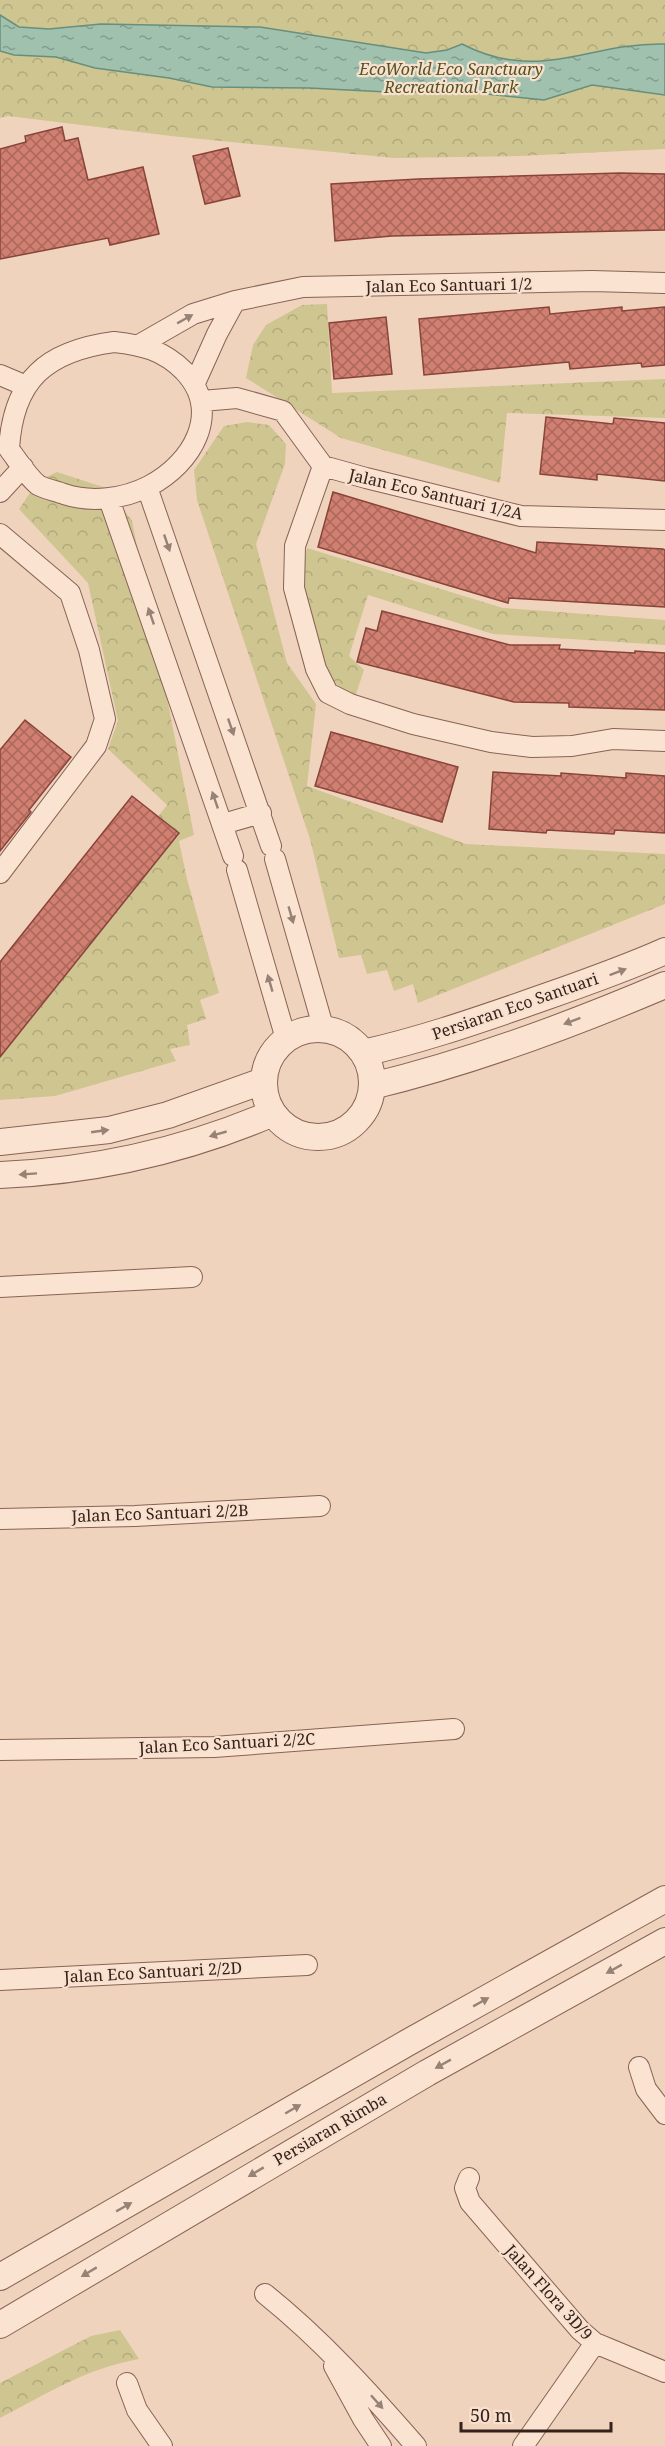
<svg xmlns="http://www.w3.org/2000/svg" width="665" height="2446" font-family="'Noto Serif',serif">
<defs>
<pattern id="park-crowns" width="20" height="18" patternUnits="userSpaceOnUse" patternTransform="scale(1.5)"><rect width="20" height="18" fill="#cec591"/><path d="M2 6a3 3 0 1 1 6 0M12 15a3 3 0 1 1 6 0" fill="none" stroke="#b2a97c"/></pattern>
<pattern id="water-ripples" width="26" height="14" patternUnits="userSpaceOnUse" patternTransform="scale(1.5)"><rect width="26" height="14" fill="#a1c1af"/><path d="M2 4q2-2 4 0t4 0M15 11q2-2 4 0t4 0" fill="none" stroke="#849c8e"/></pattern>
<pattern id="building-cross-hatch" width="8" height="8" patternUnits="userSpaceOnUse" patternTransform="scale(1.5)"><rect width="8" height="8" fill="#d07f71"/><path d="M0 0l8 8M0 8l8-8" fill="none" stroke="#aa685c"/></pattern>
</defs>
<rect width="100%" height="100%" fill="#f0d3bd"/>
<path fill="url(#park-crowns)" d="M 0,0 L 665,0 L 665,149 L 521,156 L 394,158 L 171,136 L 8,116 L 0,118 Z
M 327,304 L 332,393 L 665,379 L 665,418 L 507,413 L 500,483 L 341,438 L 246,378 L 253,345 L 266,325 L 302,305 Z
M 247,422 L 269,425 L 286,444 L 285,464 L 256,544 L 287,663 L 316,704 L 307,786 L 466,844 L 665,854 L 665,904 L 418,1003 L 413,984 L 394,991 L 387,970 L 367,974 L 361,955 L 339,958 L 310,839 L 197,500 L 194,470 L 224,426 Z
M 57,472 L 109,489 L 132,521 L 194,835 L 179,841 L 187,879 L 219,993 L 200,1000 L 206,1019 L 187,1025 L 190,1045 L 170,1049 L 176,1061 L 55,1096 L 0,1100 L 0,1023 L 167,805 L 108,749 L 118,721 L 88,583 L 19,509 L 38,481 Z
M 307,548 L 503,608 L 665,620 L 665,645 L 493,634 L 368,595 L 349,656 L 364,670 L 356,694 L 343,690 L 331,679 L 316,647 L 302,568 Z
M 120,2330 L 139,2359 C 87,2368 46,2394 0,2418 L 0,2383 L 91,2336 Z"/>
<path fill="url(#water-ripples)" stroke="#688f7b" stroke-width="1.5" d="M 0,15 L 19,27 L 49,29 L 101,24 L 260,27 L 426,53 L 447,50 L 462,44 C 539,84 588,42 665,44 L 665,95 L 592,85 L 544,100 L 439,89 L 407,93 L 309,88 L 212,87 L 169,78 L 95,68 L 56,57 L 14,55 L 0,51 Z"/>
<path fill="url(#building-cross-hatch)" stroke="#89443a" stroke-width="1.5" d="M 62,127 L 65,141 L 78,138 L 88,180 L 143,167 L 159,234 L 110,245 L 108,238 L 0,259 L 0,149 L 26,142 L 25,136 Z
M 228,148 L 240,196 L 205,204 L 193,156 Z
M 620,173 L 665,174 L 665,230 L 392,236 L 335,241 L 331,184 L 418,179 Z
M 549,307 L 550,314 L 622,307 L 622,311 L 665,307 L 665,365 L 642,367 L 641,363 L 570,369 L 569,362 L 424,375 L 419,319 Z
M 386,317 L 392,374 L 334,379 L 329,323 Z
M 546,417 L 613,424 L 614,418 L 665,423 L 665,481 L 597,474 L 597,480 L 540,474 Z
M 333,492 L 536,553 L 537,542 L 663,549 L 665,550 L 665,607 L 509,598 L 508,603 L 318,547 Z
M 382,611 L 510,645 L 560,645 L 559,649 L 635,653 L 635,651 L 665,653 L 665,710 L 569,707 L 569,703 L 514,702 L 357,662 L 366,628 L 377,631 Z
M 25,720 L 71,757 L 29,810 L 31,812 L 0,851 L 0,750 Z
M 331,732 L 458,767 L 442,822 L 315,786 Z
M 493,772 L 561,776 L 561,773 L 626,778 L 626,773 L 665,776 L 665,833 L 615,830 L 614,834 L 547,830 L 546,833 L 489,829 Z
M 132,796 L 179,833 L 0,1057 L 0,962 Z"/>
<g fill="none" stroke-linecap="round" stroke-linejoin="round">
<defs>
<path id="minor" d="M 114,342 C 142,345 163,350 184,371 C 223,412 192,464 149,486 C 124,499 91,503 64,494 C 56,491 45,489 38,485 C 27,476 18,461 9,449 C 13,380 46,351 114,342 Z
M 139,345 L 193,314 L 235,301 L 303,287 L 592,281 L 665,283
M 0,375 L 26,386
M 195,383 L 217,334 L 235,301
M 202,401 L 237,398 L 283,411 L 323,466 L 366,478 L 521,516 L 665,520
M 323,466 L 295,546 L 294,588 L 316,669 L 328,693 L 350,704 L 413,724 L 491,742 L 532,747 L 572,746 L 613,739 L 665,741
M 147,487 L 271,846
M 0,492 L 23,467
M 109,499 L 233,856
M 0,534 L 70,593 L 89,650 L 105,719 L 96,746 L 0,873
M 223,824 L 261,813
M 275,859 L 324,1030
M 237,870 L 286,1039
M 0,1287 L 192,1277
M 0,1519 L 135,1516 L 320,1506
M 0,1750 L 214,1747 L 454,1729
M 0,1980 L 307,1965
M 639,2067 L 646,2089 L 665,2114
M 469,2178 L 465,2188 L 470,2202 L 580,2330 L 595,2343 L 665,2372
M 265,2294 C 321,2339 369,2392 416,2446
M 334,2366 L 363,2419 L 381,2446
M 127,2383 L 137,2410 L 162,2446
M 523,2446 L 595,2343"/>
<path id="tertiary" d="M264 1083a54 54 0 1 1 108 0a54 54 0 1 1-108 0Z
M 363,1053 C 417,1041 470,1023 522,1005 C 570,988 618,972 665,951
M 372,1086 C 472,1062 571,1025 665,985
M 0,1142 L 109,1130 L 168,1115 L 263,1081
M 0,1175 C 93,1171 187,1150 273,1113
M 0,2277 L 407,2043 L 665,1899
M 0,2325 L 427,2073 L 665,1941"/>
</defs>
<use href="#minor" stroke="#886356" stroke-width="22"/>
<use href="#tertiary" stroke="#886356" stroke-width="28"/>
<use href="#minor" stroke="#fae3d1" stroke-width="20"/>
<use href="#tertiary" stroke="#fae3d1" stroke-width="26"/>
</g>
<defs><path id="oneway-solid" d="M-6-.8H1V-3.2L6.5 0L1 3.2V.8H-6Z" transform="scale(1.5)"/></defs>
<g fill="#988276">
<use href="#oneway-solid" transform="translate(185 319) rotate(-29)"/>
<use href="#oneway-solid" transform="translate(167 543) rotate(71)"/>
<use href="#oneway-solid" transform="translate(151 616) rotate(-109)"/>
<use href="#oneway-solid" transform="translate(231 727) rotate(71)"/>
<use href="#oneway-solid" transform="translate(215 800) rotate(-109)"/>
<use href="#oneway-solid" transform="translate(291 915) rotate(74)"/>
<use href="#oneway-solid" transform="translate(618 972) rotate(-21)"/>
<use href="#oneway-solid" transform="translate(270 983) rotate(-106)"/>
<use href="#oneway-solid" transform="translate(572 1021) rotate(159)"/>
<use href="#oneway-solid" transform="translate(100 1131) rotate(-8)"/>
<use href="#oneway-solid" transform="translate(218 1134) rotate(164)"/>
<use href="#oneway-solid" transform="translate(28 1174) rotate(176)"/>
<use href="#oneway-solid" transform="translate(614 1969) rotate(151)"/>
<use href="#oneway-solid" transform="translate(481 2002) rotate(-29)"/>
<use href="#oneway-solid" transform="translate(443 2064) rotate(151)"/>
<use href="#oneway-solid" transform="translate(293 2109) rotate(-30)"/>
<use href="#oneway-solid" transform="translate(256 2172) rotate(149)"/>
<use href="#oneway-solid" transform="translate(124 2207) rotate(-29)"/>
<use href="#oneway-solid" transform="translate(89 2272) rotate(149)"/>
<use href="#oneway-solid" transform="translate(377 2402) rotate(48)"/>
</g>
<g text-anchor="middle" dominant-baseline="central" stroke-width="4.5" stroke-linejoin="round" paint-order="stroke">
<g font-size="16" font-style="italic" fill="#545321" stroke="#f7e0cd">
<text x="451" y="69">EcoWorld Eco Sanctuary<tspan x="451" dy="18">Recreational Park</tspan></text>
</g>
<g font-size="16" fill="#37211b" stroke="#f7e0cd">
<text transform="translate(449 285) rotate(-1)">Jalan Eco Santuari 1/2</text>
<text transform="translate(436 494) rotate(13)">Jalan Eco Santuari 1/2A</text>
<text transform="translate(515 1006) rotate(-19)">Persiaran Eco Santuari</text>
<text transform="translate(160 1513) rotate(-2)">Jalan Eco Santuari 2/2B</text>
<text transform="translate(227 1743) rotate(-3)">Jalan Eco Santuari 2/2C</text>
<text transform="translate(153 1972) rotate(-3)">Jalan Eco Santuari 2/2D</text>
<text transform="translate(330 2129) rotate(-30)">Persiaran Rimba</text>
<text transform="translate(549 2292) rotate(48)">Jalan Flora 3D/9</text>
</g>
</g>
<path d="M461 2422v9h150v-9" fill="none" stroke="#37211b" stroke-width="3"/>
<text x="470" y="2422" font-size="18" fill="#37211b" stroke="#f7e0cd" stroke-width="4.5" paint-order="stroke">50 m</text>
</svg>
